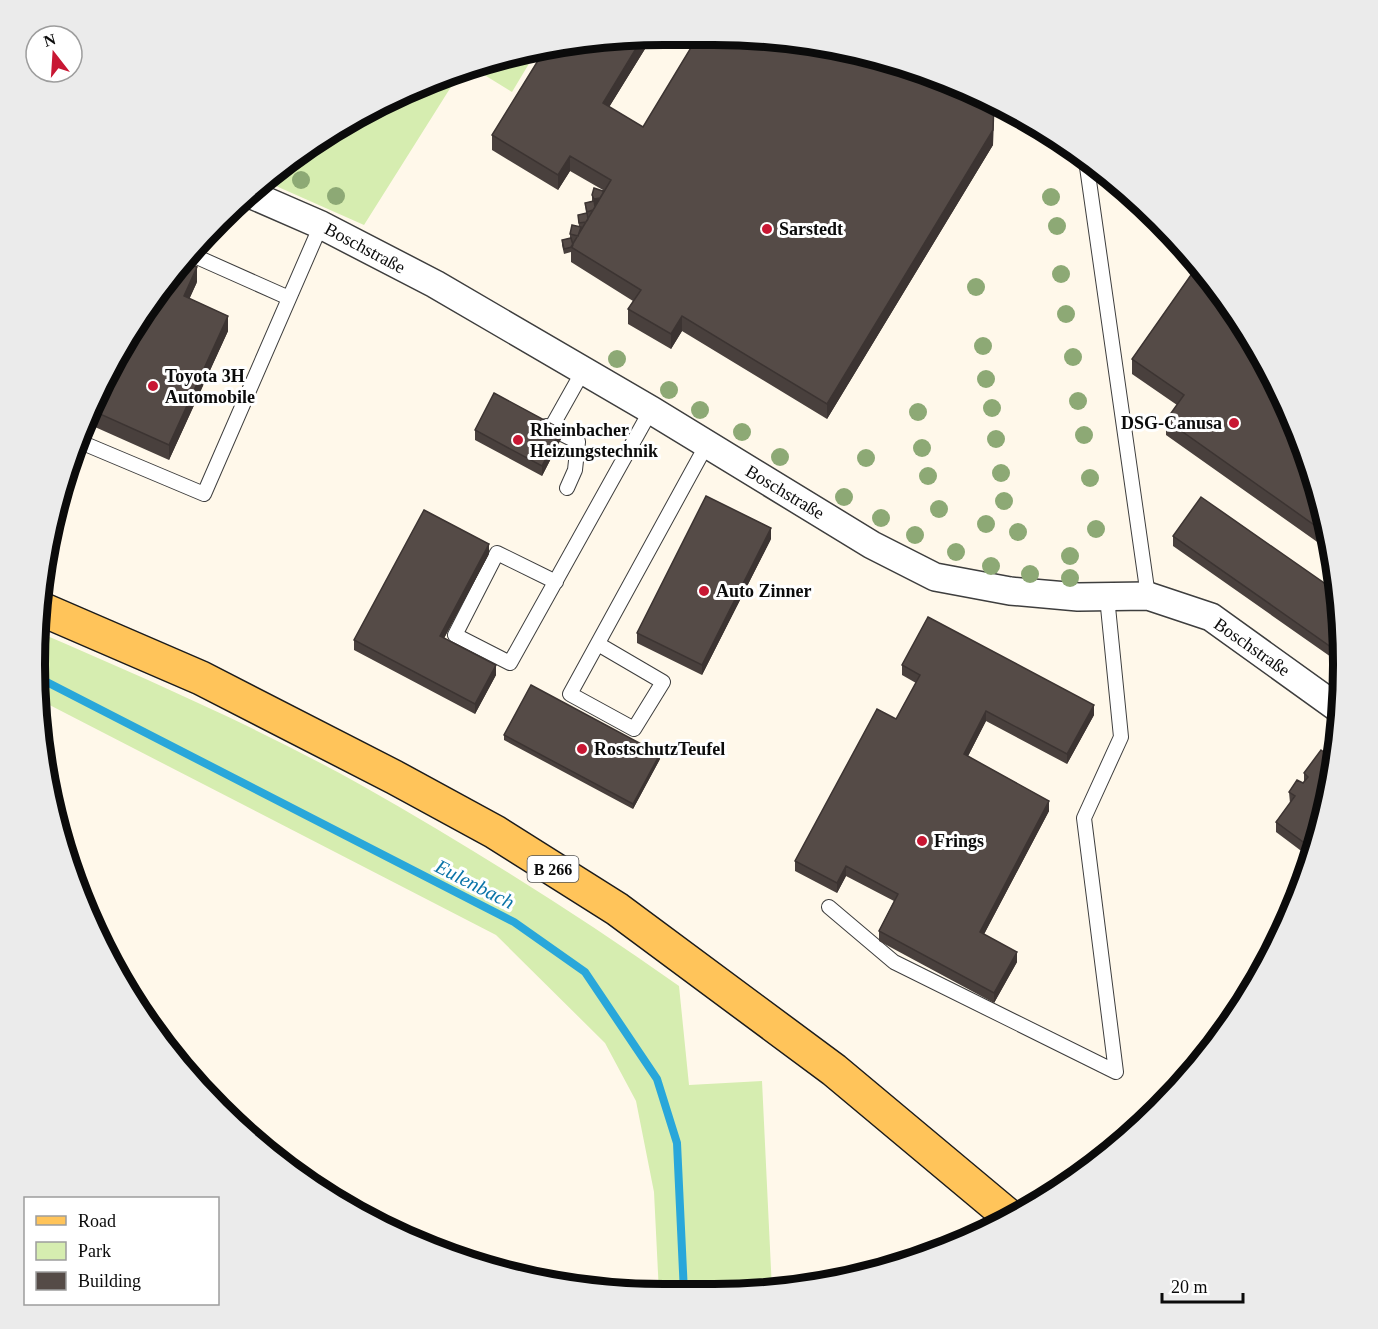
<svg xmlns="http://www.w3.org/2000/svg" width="1378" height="1329" font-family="'Times New Roman',serif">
<rect width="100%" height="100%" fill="#fff8ea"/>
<path fill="#d6edb0" d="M 539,47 L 512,92 L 473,68 Z
M 461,71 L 364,225 L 267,182 L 314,141 L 423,83 Z
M 38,632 C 147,679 257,727 361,785 C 470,847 577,914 679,986 L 689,1085 L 762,1081 L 772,1290 L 755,1293 L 659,1293 L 654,1192 L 636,1101 L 605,1043 L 496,935 L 36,698 Z"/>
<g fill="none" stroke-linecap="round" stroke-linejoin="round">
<path stroke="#29a7da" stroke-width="8" d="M 37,677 L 514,922 L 585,972 L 657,1079 L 677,1143 L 684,1293"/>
<defs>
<path id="lane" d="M 1086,160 L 1148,596
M 188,253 L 289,298
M 546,426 L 578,442 L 575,470 L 567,488
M 551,428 L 583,371
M 78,441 L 204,494 L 321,225
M 556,582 L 497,553 L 455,635 L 510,663 L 651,410
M 598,644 L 663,682 L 634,729 L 570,694 L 707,444
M 829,907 L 894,962 L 1116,1072 L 1084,818 L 1121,737 L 1107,597"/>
<path id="street" d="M 252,195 L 321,225 L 435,284 L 651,410 L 872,545 L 935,577 L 1010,591 L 1078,597 L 1148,596 L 1211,617 L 1339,709"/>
<path id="primary" d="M 39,608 L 201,678 L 394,777 L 495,832 L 617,909 L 834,1070 L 1011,1218"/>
</defs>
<use href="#lane" stroke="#3e3e3e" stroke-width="16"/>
<use href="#street" stroke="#3e3e3e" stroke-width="30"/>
<use href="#primary" stroke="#1c1c1c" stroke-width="36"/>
<use href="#lane" stroke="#fff" stroke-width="14"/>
<use href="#street" stroke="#fff" stroke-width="27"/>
<use href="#primary" stroke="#ffc45a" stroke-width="33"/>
</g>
<g fill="#8da975">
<circle cx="301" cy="180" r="9"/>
<circle cx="336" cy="196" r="9"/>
<circle cx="1051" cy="197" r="9"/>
<circle cx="1057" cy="226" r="9"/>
<circle cx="1061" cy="274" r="9"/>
<circle cx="976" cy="287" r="9"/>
<circle cx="1066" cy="314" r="9"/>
<circle cx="983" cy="346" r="9"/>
<circle cx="1073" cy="357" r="9"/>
<circle cx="617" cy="359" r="9"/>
<circle cx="986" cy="379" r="9"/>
<circle cx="669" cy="390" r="9"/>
<circle cx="1078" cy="401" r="9"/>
<circle cx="992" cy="408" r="9"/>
<circle cx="700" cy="410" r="9"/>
<circle cx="918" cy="412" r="9"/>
<circle cx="742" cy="432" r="9"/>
<circle cx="1084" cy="435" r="9"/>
<circle cx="996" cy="439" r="9"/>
<circle cx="922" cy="448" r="9"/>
<circle cx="780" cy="457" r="9"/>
<circle cx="866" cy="458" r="9"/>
<circle cx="1001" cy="473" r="9"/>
<circle cx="928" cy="476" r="9"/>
<circle cx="1090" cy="478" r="9"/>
<circle cx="844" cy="497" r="9"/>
<circle cx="1004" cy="501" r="9"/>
<circle cx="939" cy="509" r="9"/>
<circle cx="881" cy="518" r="9"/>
<circle cx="986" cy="524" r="9"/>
<circle cx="1096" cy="529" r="9"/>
<circle cx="1018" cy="532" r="9"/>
<circle cx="915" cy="535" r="9"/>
<circle cx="956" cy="552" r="9"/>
<circle cx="1070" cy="556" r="9"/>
<circle cx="991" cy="566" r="9"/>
<circle cx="1030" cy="574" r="9"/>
<circle cx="1070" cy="578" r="9"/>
</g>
<path fill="#49403d" d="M 653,36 L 609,107 L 643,127 L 994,103 L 993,145 L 827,419 L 682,331 L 671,349 L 628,324 L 628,309 L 633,301 L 571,262 L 571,252 L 564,254 L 562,245 L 562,240 L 570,238 L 570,234 L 579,227 L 578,215 L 586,213 L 585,203 L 592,201 L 592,195 L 603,190 L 570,171 L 558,190 L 492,150 L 492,135 Z
M 1198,265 L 1322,501 L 1330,551 L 1166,435 L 1166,420 L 1177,405 L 1132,374 L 1132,359 Z
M 197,282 L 189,299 L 228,331 L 169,460 L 86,423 L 119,349 Z
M 475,430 L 561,439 L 542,476 L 475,440 Z
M 1173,536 L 1342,623 L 1341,664 L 1173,546 Z
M 771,539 L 702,675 L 637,643 L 637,633 Z
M 489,554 L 444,638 L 496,675 L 475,714 L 354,650 L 354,640 Z
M 902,665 L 1094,715 L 1067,764 L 986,721 L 968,756 L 1049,811 L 984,934 L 1017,962 L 994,1003 L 879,941 L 879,931 L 894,901 L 846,876 L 837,893 L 795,871 L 795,861 L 896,719 L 916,683 L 902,675 Z
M 504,735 L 660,759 L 633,809 L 504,740 Z
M 1335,760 L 1312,859 L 1276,832 L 1276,822 L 1290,803 L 1289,792 L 1304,782 L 1304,773 Z"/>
<path fill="#3c3432" d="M 653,36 L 603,117 L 603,103 L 643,37 Z
M 994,103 L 993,145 L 827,419 L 827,404 Z
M 570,156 L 570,171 L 558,190 L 558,175 Z
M 603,198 L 603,203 L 594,205 L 594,199 Z
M 197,267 L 197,282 L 184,311 L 184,296 Z
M 228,316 L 228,331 L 169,460 L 169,445 Z
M 682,316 L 682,331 L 671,349 L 671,334 Z
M 561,429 L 561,439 L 542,476 L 542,466 Z
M 771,528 L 771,539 L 702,675 L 702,665 Z
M 489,544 L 489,554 L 440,646 L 440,636 Z
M 496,665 L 496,675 L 475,714 L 475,704 Z
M 1094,705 L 1094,715 L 1067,764 L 1067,754 Z
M 986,711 L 986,721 L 964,764 L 964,754 Z
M 660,754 L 660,759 L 633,809 L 633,804 Z
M 1049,801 L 1049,811 L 980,942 L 980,932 Z
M 846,866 L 846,876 L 837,893 L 837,883 Z
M 1017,952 L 1017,962 L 994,1003 L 994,993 Z"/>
<path fill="#554b47" stroke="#3c3432" stroke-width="1.5" d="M 698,36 L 796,40 L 916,68 L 994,103 L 993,130 L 827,404 L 682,316 L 671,334 L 628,309 L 641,290 L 571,247 L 611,180 L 570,156 L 558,175 L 492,135 L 547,46 L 643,37 L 603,103 L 643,127 Z
M 594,188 L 603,191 L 603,193 L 600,198 L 594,199 L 592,195 Z
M 594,201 L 595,207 L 593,210 L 587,212 L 585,203 Z
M 587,213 L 588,219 L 586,222 L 579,223 L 578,215 Z
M 572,225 L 581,227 L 578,236 L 570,234 Z
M 571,238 L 573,245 L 572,247 L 564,249 L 562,240 Z
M 182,261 L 197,267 L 184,296 L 228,316 L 169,445 L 91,410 L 119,349 Z
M 1198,265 L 1213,281 L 1278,386 L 1322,501 L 1327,534 L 1166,420 L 1184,395 L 1132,359 Z
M 494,393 L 561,429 L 542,466 L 475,430 Z
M 706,496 L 771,528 L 702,665 L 637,633 Z
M 1201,497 L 1337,592 L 1342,623 L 1341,654 L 1173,536 Z
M 424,510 L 489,544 L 440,636 L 496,665 L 475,704 L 354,640 Z
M 928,617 L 1094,705 L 1067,754 L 986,711 L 964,754 L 1049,801 L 980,932 L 1017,952 L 994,993 L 879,931 L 898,894 L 846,866 L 837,883 L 795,861 L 877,709 L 896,719 L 920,675 L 902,665 Z
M 531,685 L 660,754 L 633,804 L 504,735 Z
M 1321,750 L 1335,760 L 1314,850 L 1276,822 L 1295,796 L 1289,792 L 1297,780 L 1303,783 L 1308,777 L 1304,773 Z"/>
<g fill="#c81733" stroke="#fff" stroke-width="2">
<circle cx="767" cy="229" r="6"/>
<circle cx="153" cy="386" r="6"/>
<circle cx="1234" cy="423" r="6"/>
<circle cx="518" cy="440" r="6"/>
<circle cx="704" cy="591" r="6"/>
<circle cx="582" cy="749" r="6"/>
<circle cx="922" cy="841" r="6"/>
</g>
<g text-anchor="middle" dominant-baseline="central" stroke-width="6" stroke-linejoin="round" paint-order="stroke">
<rect fill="#fff" stroke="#545454" stroke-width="1.5" x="527.5" y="856" width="51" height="26" rx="4.5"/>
<g font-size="16" font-weight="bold" fill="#0b0b0b">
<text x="553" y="869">B 266</text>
</g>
<g font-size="18" font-weight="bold" fill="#0b0b0b" stroke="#fff" text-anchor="start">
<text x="779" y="229">Sarstedt</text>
<text x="165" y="376">Toyota 3H<tspan x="165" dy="21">Automobile</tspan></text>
<text x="1222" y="423" text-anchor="end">DSG-Canusa</text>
<text x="530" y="430">Rheinbacher<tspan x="530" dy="21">Heizungstechnik</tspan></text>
<text x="716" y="591">Auto Zinner</text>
<text x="594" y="749">RostschutzTeufel</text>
<text x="934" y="841">Frings</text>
</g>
<g font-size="18" fill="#0b0b0b" stroke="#fff">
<text transform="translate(365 248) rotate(28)">Boschstraße</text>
<text transform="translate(785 492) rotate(31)">Boschstraße</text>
<text transform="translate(1252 647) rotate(35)">Boschstraße</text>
</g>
<g font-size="20" font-style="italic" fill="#0a74a8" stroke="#fff">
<text transform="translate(475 884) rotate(27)">Eulenbach</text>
</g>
</g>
<path d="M0 0H1378V1329H0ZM664 45H714A619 619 0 0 1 1333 664V665A619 619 0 0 1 714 1284H664A619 619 0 0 1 45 665V664A619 619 0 0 1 664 45Z" fill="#ebebeb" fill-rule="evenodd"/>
<path fill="none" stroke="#0b0b0b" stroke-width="8" d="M664 45H714A619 619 0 0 1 1333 664V665A619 619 0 0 1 714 1284H664A619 619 0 0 1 45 665V664A619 619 0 0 1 664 45Z"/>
<rect x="24" y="1197" width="195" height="108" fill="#ffffff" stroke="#9d9d9d" stroke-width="1.5"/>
<rect x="36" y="1216" width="30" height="9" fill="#ffc45a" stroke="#9d9d9d" stroke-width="1.5"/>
<text x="78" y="1227" font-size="18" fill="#0b0b0b">Road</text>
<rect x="36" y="1242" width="30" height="18" fill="#d6edb0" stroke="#9d9d9d" stroke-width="1.5"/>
<text x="78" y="1257" font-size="18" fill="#0b0b0b">Park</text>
<rect x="36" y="1272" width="30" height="18" fill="#554b47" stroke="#9d9d9d" stroke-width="1.5"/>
<text x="78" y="1287" font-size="18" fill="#0b0b0b">Building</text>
<g transform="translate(54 54) rotate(343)"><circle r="28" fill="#ffffff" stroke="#9d9d9d" stroke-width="1.5"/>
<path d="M0-4.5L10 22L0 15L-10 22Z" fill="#c81733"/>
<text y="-9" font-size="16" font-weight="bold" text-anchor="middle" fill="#0b0b0b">N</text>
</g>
<path d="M1162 1293v9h81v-9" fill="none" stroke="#0b0b0b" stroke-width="3"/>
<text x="1171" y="1293" font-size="18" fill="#0b0b0b" stroke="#ffffff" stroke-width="4.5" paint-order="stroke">20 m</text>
</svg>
